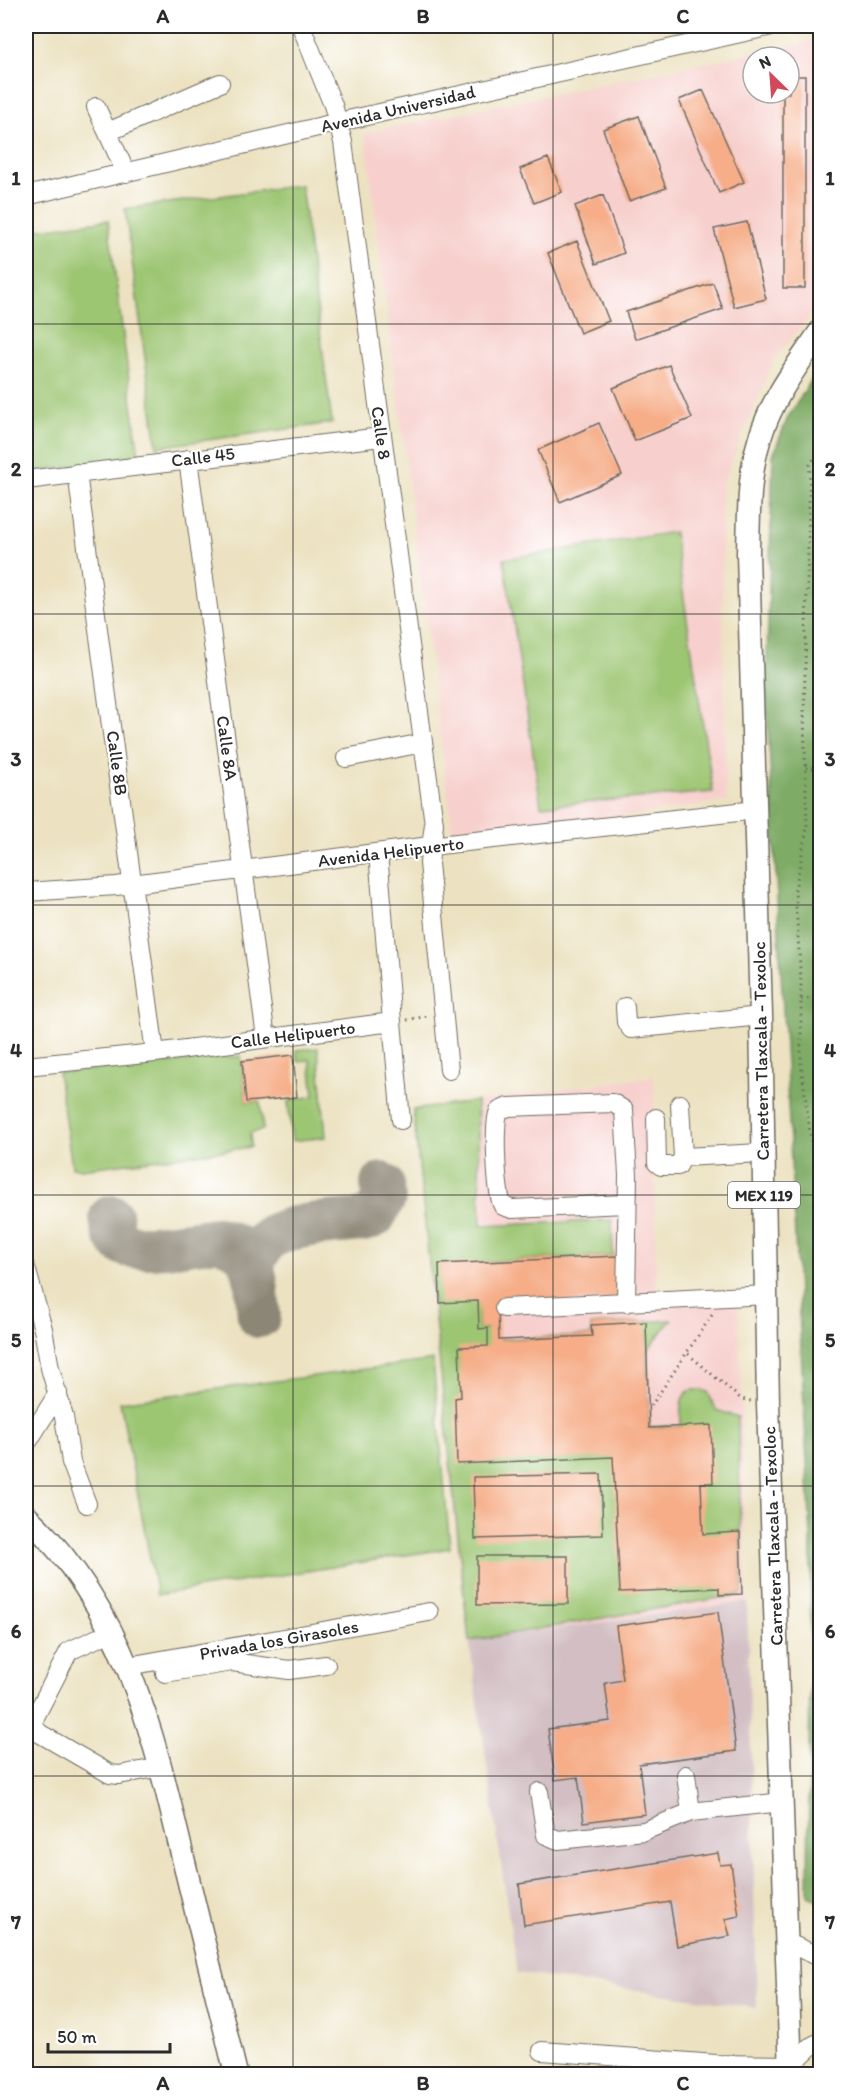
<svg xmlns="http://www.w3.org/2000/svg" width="846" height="2100" font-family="Itim,sans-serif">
<rect width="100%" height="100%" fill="#fff"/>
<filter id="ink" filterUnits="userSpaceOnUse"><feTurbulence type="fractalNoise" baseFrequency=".0167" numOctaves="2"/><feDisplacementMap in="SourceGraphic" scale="12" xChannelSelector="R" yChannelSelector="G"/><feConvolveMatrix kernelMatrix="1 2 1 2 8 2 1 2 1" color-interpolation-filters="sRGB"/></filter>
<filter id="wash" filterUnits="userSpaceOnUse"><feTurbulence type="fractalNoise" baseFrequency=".008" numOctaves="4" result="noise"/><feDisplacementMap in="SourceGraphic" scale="24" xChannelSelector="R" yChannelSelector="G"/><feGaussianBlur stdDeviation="1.35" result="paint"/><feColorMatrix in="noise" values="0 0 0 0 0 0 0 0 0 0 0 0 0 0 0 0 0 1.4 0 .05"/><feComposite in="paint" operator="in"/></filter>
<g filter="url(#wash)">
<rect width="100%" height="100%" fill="#ece2c1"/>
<path fill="#f7d0cd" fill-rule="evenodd" d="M 820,39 L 820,304 L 774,359 L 721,486 L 726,801 L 454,843 L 365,133 ZM 753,57 L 789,57 L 789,93 L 753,93 Z
M 654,1076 L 656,1294 L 738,1291 L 747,1602 L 469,1641 L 457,1547 L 413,1110 Z"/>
<path fill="#d2bec3" d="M 747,1602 L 757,2008 L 517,1973 L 469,1641 Z"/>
<path fill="#9dc673" stroke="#64784f" stroke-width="1.5" d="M 301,185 L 332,423 L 157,447 L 125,209 Z
M 108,220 L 139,457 L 26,473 L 26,231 Z
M 674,532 L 713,792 L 541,806 L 504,559 Z
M 318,1048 L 326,1137 L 292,1141 L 288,1101 L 314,1096 L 310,1060 L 298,1061 L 296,1050 Z
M 241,1056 L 246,1102 L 260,1101 L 263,1130 L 250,1133 L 251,1147 L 81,1169 L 72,1167 L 58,1073 Z
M 477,1101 L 481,1226 L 612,1220 L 613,1256 L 478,1262 L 479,1329 L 488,1328 L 499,1339 L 591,1336 L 591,1325 L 671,1320 L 647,1351 L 649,1427 L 681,1426 C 680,1406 678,1382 708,1392 L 716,1410 L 738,1417 L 742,1594 L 469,1641 L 413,1110 Z
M 433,1360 L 450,1548 L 157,1595 L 120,1402 Z"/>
<path fill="#7eab65" stroke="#546b48" stroke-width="1.5" d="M 820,366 L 820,1901 L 808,1896 L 811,1538 L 766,690 L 773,455 L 788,417 Z"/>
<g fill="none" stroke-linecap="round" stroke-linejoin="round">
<path stroke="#8c8676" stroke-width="44" d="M 111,1217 C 112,1226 113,1236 121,1242 C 134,1254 198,1241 218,1239 C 260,1250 255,1280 259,1316
M 253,1264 C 257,1254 262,1243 271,1237 C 293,1223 338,1223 363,1220 L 374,1216 L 384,1198 L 382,1184"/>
</g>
<g id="blocks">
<path fill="#f6ad88" d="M 789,76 L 805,76 L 805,288 L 783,288 L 783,93 L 789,93 Z
M 703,90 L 744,182 L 719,193 L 679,100 Z
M 639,116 L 666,188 L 629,201 L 603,129 Z
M 548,158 L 562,192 L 534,203 L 520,169 Z
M 603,195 L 624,253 L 596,264 L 575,206 Z
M 747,222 L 766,299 L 734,307 L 714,229 Z
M 577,241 L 609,321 L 580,333 L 548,253 Z
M 713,283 L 723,309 L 635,339 L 626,312 Z
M 669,365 L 692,418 L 635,441 L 613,388 Z
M 599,423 L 622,475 L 560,502 L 538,450 Z
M 293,1055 L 297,1097 L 246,1102 L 242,1061 Z
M 618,1256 L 620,1299 L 498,1305 L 499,1340 L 592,1336 L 591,1325 L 646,1322 L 649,1428 L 711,1425 L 713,1483 L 701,1483 L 703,1534 L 740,1532 L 742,1594 L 719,1595 L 719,1588 L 620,1592 L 613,1457 L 457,1464 L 455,1398 L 461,1397 L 459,1347 L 488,1346 L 488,1328 L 479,1329 L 478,1301 L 440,1303 L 439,1264 Z
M 601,1474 L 603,1535 L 475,1539 L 473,1477 Z
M 477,1556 L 568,1556 L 568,1604 L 477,1605 Z
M 718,1612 L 736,1751 L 639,1764 L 645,1814 L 584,1822 L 578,1777 L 555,1780 L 548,1729 L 610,1721 L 605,1683 L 623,1680 L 616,1626 Z
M 718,1853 L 720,1865 L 731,1864 L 739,1916 L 725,1919 L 730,1936 L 677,1946 L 670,1902 L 524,1925 L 519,1884 Z"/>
</g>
</g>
<g filter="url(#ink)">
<use href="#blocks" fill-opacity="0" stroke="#6f6b60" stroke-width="1.5"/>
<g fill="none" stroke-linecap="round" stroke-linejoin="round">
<defs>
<path id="minor" d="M 301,26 L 333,105 L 343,142 L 434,824 L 429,863 L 449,1070
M 96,107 L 126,173
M 108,132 L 220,83
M 26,196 L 339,122 L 772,26
M 188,459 L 266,1038
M 77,473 L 155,1053
M 26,480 L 381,437
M 346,758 L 423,743
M 26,892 L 116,886 L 430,846 L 756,810
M 625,1007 L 626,1022 L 631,1029 L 761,1016
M 392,1022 L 401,1120
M 26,1066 L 155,1053 L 392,1022 L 378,853
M 656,1118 L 657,1163 L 661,1166 L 678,1166 L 683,1157 L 680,1104
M 683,1157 L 762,1153
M 626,1204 L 512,1209 L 503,1206 C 496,1196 493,1121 499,1111 L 508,1107 L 613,1103 L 624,1110 L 628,1175 L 626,1303
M 26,1268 L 43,1329 L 50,1368 L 64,1417 L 71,1462 L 87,1504
M 504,1308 L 768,1295
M 29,1440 L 58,1393
M 113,1631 L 69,1651 L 35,1717 L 34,1726 L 39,1733 L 110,1774 L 119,1775 L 161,1767
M 128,1666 L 429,1612
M 165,1673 L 232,1662 L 289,1670 L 326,1665
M 686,1775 L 691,1812
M 539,1792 L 546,1835 L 558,1840 L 644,1831 L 691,1812 L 783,1802
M 788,1943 L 820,1957
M 542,2051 L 716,2064 L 791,2065 L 810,2047 L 820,2042"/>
<path id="major" d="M 26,1516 C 124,1607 153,1732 183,1858 C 201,1930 218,2002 236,2074
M 791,2074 L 768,1403 L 761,1016 L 748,553 C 749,516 748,477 759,441 C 771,400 796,367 820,332"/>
</defs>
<use href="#minor" stroke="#6f6b60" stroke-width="20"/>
<use href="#major" stroke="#6f6b60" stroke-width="25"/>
<path stroke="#6f6b60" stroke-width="3" stroke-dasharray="1.5 4.5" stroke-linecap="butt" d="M 820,449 L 810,465 L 804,713 L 807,828 L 795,890 L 801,982 L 801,1064 L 818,1194 L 820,1230
M 806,768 L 820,768
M 801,999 L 820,998
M 407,1020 L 428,1016
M 688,1354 L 741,1399 L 751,1401
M 651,1406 L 712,1315"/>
<use href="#minor" stroke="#fff" stroke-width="18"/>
<use href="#major" stroke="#fff" stroke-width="22"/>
</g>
</g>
<path fill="none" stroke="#2b2b2b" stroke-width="1.5" stroke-opacity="0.55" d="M 293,26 L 293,2074M 553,26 L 553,2074M 26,324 L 820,324M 26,614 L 820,614M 26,905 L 820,905M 26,1195 L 820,1195M 26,1486 L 820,1486M 26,1776 L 820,1776"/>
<g text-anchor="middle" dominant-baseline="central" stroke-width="4.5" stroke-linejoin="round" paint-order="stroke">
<rect fill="#fff" stroke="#6b6b6b" stroke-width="1.5" x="728" y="1182" width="72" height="26" rx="4.5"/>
<g font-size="16" font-weight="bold" fill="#2b2b2b">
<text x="764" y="1195">MEX 119</text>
</g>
<g font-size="18" fill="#2b2b2b" stroke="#fff">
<text transform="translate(398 109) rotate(-13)">Avenida Universidad</text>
<text transform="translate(381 433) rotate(82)">Calle 8</text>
<text transform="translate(203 457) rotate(-7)">Calle 45</text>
<text transform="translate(227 748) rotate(82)">Calle 8A</text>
<text transform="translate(117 763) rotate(82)">Calle 8B</text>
<text transform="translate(391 852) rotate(-7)">Avenida Helipuerto</text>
<text transform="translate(293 1035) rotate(-7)">Calle Helipuerto</text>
<text transform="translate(761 1051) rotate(-91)">Carretera Tlaxcala - Texoloc</text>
<text transform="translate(773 1536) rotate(-92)">Carretera Tlaxcala - Texoloc</text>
<text transform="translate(279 1640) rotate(-10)">Privada los Girasoles</text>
</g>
</g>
<rect width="846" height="2100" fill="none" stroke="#fff" stroke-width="66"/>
<g transform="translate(771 75) rotate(335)"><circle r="28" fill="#ffffff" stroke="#aaaaaa" stroke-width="1.5"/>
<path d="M0-4.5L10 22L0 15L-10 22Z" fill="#d1495b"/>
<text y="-9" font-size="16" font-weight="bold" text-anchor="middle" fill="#2b2b2b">N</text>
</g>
<path d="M48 2043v9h122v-9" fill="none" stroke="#2b2b2b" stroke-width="3"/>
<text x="57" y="2043" font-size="18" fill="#2b2b2b" stroke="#ffffff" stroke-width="4.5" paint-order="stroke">50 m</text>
<rect x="33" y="33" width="780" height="2034" fill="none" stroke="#2b2b2b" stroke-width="2"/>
<g font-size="20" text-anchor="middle" font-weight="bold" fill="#2b2b2b">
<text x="163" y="23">A</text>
<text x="423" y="23">B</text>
<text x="683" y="23">C</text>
<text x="16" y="185">1</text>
<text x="830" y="185">1</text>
<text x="16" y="476">2</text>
<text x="830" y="476">2</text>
<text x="16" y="766">3</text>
<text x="830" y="766">3</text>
<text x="16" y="1057">4</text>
<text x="830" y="1057">4</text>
<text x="16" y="1347">5</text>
<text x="830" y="1347">5</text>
<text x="16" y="1638">6</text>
<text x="830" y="1638">6</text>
<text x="16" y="1929">7</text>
<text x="830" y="1929">7</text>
<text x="163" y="2090">A</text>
<text x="423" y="2090">B</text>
<text x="683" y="2090">C</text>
</g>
</svg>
